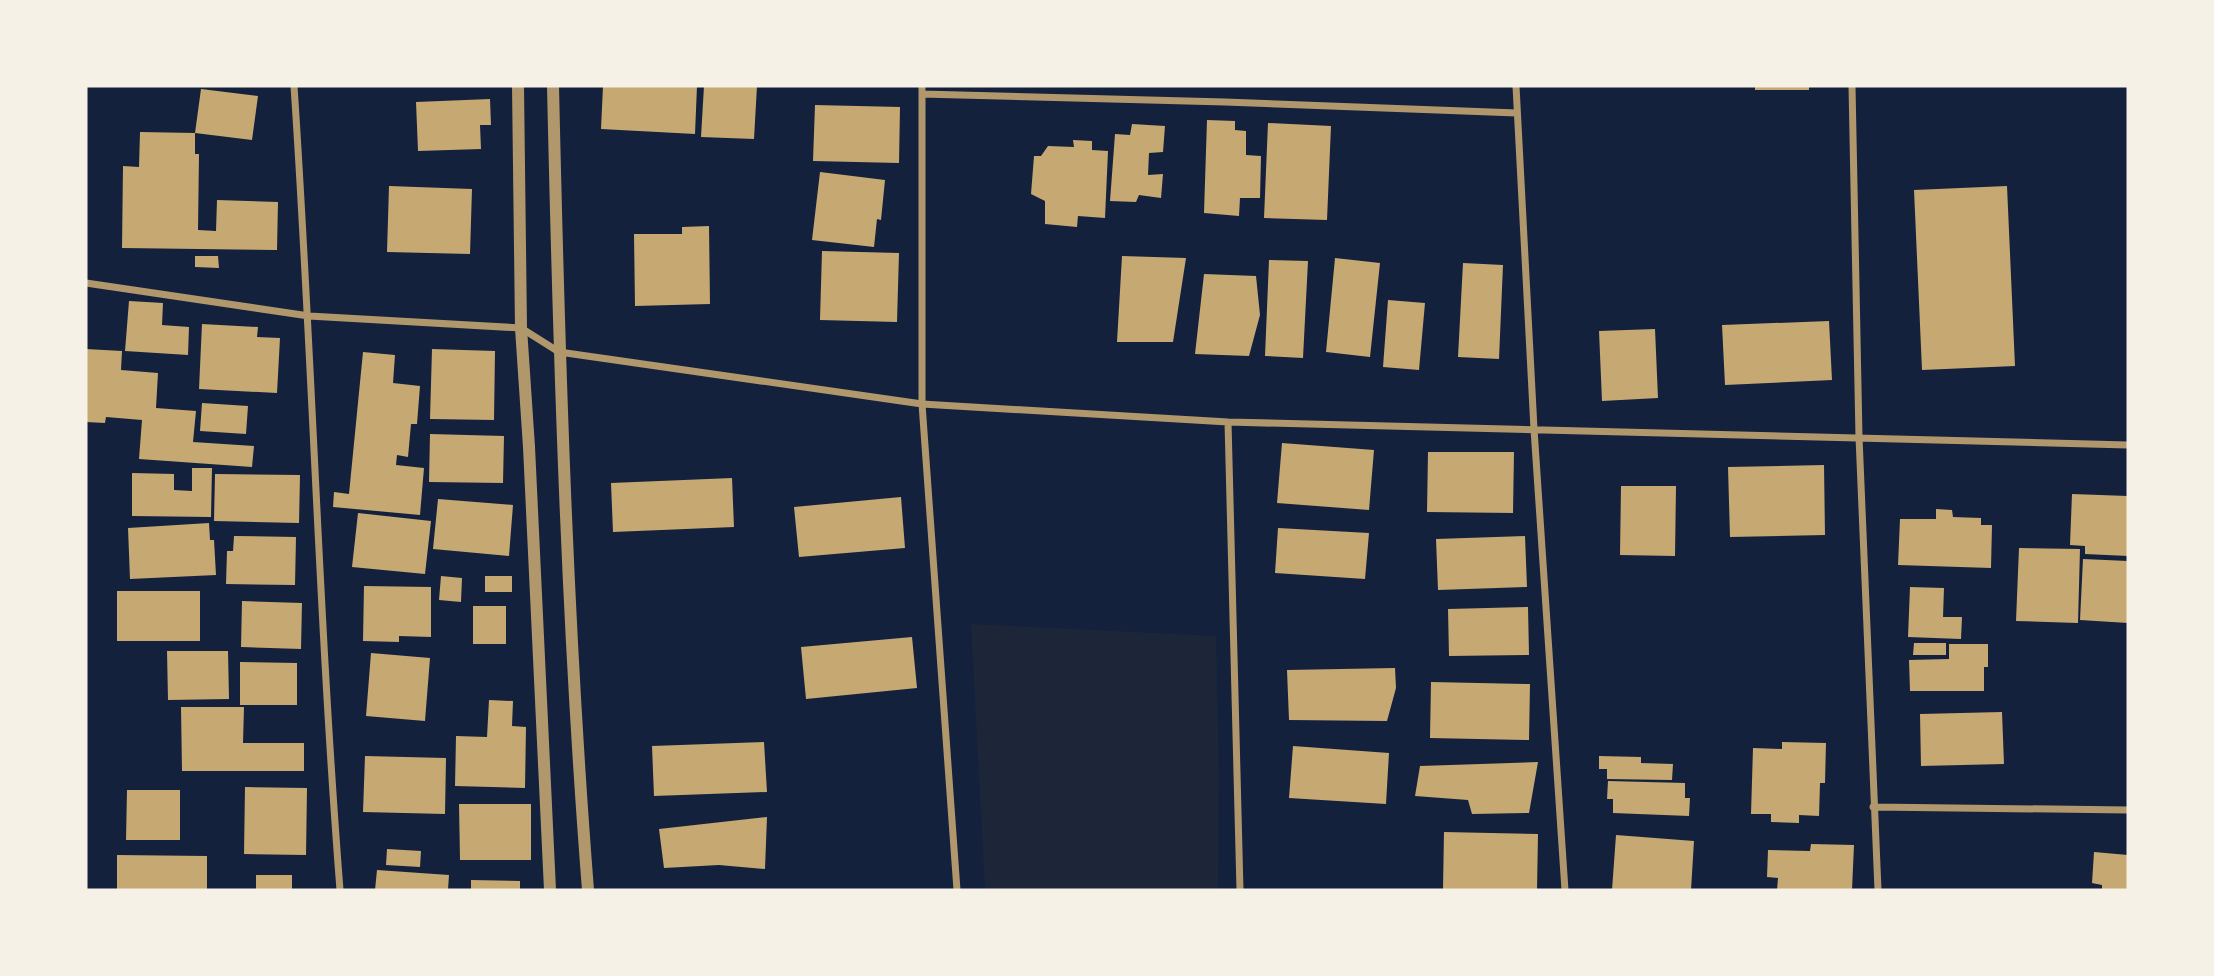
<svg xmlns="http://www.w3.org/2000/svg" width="2214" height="976" font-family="'Noto Sans',sans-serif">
<rect width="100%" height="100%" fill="#14213d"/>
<path fill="#1d2539" d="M 971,624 L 1216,636 L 1219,775 L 1218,890 L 985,890 Z"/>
<path fill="#c6a872" d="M 603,86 L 697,86 L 695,134 L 601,129 Z
M 704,86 L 757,86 L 754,139 L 701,137 Z
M 1755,86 L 1809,86 L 1809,90 L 1755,90 Z
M 201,89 L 258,96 L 252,140 L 195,133 Z
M 490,99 L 491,125 L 480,125 L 481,149 L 418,151 L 416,102 Z
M 815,105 L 900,107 L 899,163 L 813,161 Z
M 1207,120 L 1235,121 L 1235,130 L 1246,131 L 1246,155 L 1261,156 L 1260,198 L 1240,198 L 1239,216 L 1204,213 Z
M 1268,123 L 1331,126 L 1327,220 L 1264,218 Z
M 1132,124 L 1165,126 L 1163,152 L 1149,153 L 1148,175 L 1163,174 L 1161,198 L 1139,195 L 1136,202 L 1110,201 L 1115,134 L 1130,135 Z
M 140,132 L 195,133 L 195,154 L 199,154 L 198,230 L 216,231 L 217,200 L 278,202 L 277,250 L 122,248 L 123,166 L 139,167 Z
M 1073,140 L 1092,141 L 1092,150 L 1108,151 L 1105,218 L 1078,216 L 1077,227 L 1045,224 L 1045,201 L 1031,194 L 1034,156 L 1041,156 L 1048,146 L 1074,147 Z
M 820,172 L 885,180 L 881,220 L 877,219 L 874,247 L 812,240 Z
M 389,186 L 472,189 L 470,254 L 387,252 Z
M 2007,186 L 2015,366 L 1922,370 L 1914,190 Z
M 709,226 L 710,304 L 635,306 L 634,234 L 682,234 L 682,227 Z
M 822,251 L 899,253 L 897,322 L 820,320 Z
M 195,256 L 218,256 L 219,268 L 195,267 Z
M 1122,256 L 1186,258 L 1173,342 L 1117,342 Z
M 1335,258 L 1380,263 L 1370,357 L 1326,352 Z
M 1269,260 L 1308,261 L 1303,358 L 1265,356 Z
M 1463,263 L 1503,265 L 1499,359 L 1458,357 Z
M 1204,274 L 1256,276 L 1260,315 L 1249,356 L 1195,354 Z
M 1388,300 L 1425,303 L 1419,370 L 1383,367 Z
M 129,301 L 163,303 L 162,325 L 189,327 L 188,355 L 125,351 Z
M 1829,321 L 1832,380 L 1725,385 L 1722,325 Z
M 202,324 L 258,327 L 257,337 L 280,338 L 277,393 L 199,389 Z
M 1655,329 L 1658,398 L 1602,401 L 1599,331 Z
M 86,349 L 122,351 L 121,370 L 158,373 L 156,408 L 196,411 L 193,442 L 254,446 L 252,467 L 139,459 L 142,420 L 106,417 L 105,423 L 86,422 Z
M 432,349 L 495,351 L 494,420 L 430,419 Z
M 363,352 L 395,355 L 393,383 L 420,386 L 417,424 L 411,424 L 408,457 L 397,455 L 396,465 L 424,468 L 420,515 L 333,507 L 334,492 L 349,494 Z
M 202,403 L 248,406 L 246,434 L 200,431 Z
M 430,434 L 504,436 L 503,483 L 429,482 Z
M 1282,443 L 1374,450 L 1369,510 L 1277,503 Z
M 1428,452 L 1514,452 L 1513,513 L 1427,512 Z
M 1824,465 L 1825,535 L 1730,537 L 1728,467 Z
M 192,468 L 212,468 L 211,517 L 132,516 L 132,473 L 174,474 L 174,490 L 192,491 Z
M 215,474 L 300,475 L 299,523 L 214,521 Z
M 732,478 L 734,527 L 613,532 L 611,483 Z
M 1621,486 L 1676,486 L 1675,556 L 1620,555 Z
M 2072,494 L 2128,496 L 2128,556 L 2085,554 L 2085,546 L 2070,545 Z
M 901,497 L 905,548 L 799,557 L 794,507 Z
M 438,499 L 513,505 L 509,556 L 433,549 Z
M 1936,509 L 1952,510 L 1953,517 L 1981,518 L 1981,525 L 1992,525 L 1991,568 L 1898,565 L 1900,519 L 1936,519 Z
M 358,513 L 431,521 L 425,574 L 352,567 Z
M 209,523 L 210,540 L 214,540 L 216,575 L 130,579 L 128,528 Z
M 1278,528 L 1369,533 L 1365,579 L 1275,573 Z
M 234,536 L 296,537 L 295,585 L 226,584 L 227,551 L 233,551 Z
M 1525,536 L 1527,587 L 1438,590 L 1436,539 Z
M 2019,548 L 2080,549 L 2078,623 L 2016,621 Z
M 2083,559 L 2128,561 L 2128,623 L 2080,620 Z
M 441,576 L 462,578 L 461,602 L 439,600 Z
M 485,576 L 512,576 L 512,592 L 485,592 Z
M 364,586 L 431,587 L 431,637 L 399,636 L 399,642 L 363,641 Z
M 1910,587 L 1944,588 L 1943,617 L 1962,617 L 1961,639 L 1908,637 Z
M 117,591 L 200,591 L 200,641 L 117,641 Z
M 242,601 L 302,603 L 301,649 L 241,647 Z
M 473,606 L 506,606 L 506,644 L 473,644 Z
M 1528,607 L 1529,655 L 1449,656 L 1448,609 Z
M 912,637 L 917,688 L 806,699 L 801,647 Z
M 1914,643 L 1946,643 L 1946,655 L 1913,655 Z
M 1949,644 L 1988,644 L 1988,667 L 1984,667 L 1984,691 L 1910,691 L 1909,660 L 1949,659 Z
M 167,651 L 228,651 L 229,699 L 168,700 Z
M 371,653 L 430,658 L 425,721 L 366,716 Z
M 240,662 L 297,663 L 297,705 L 240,705 Z
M 1395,668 L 1396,688 L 1387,721 L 1289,720 L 1287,670 Z
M 1431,682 L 1530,684 L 1529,740 L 1430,738 Z
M 489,700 L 513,701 L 512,726 L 526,727 L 525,788 L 455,786 L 456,736 L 487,737 Z
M 181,707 L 244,707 L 243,743 L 304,743 L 304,771 L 182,771 Z
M 2002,712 L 2004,764 L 1921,766 L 1920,714 Z
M 764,742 L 767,792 L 654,796 L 652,746 Z
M 1782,742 L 1826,743 L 1825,783 L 1820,783 L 1819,816 L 1799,815 L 1799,823 L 1771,822 L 1771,814 L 1751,814 L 1753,748 L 1782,749 Z
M 1293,746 L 1389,753 L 1386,804 L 1289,798 Z
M 365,756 L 446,758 L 445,814 L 363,812 Z
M 1599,756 L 1641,757 L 1641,763 L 1673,764 L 1672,780 L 1607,779 L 1607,769 L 1599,769 Z
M 1538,762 L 1529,813 L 1472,814 L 1468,800 L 1415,796 L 1420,766 Z
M 1608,781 L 1685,783 L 1685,798 L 1690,798 L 1689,816 L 1613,813 L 1613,799 L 1607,799 Z
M 245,787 L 307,788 L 306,855 L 244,854 Z
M 127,790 L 180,790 L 180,840 L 126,840 Z
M 459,804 L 531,804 L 531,860 L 460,860 Z
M 767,817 L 765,869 L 719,865 L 664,868 L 659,829 Z
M 1444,832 L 1538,834 L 1537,890 L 1443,889 Z
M 1616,835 L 1694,841 L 1691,890 L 1612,890 Z
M 1811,844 L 1854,845 L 1852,890 L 1777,890 L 1778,878 L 1767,877 L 1768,850 L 1810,851 Z
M 387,849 L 421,851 L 420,867 L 386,865 Z
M 2094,852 L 2128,855 L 2128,890 L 2102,890 L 2102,885 L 2092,883 Z
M 117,855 L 207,856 L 207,890 L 117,890 Z
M 377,870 L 449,875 L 448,890 L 375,890 Z
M 256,875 L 292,875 L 292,890 L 256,890 Z
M 471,880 L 520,881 L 520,890 L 471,890 Z"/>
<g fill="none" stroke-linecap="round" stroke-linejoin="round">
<path stroke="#b1986c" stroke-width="7" d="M 294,86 C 312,354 319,622 340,890
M 922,86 L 922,404 L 957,890
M 1516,86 L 1534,429 L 1565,890
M 1852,86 L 1859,437 L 1878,890
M 922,94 L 1225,102 L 1517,113
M 86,283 L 309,316 L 521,328 L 559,352 L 922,404 L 1228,422 L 2128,445
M 1228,422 L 1240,890
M 1873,807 L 2128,810"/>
<path stroke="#b1986c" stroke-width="12" d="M 518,86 L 521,328 L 529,447 L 550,890
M 553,86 C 559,354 567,623 588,890"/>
</g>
<rect width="2214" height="976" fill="none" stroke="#f6f1e7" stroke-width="175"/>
</svg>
